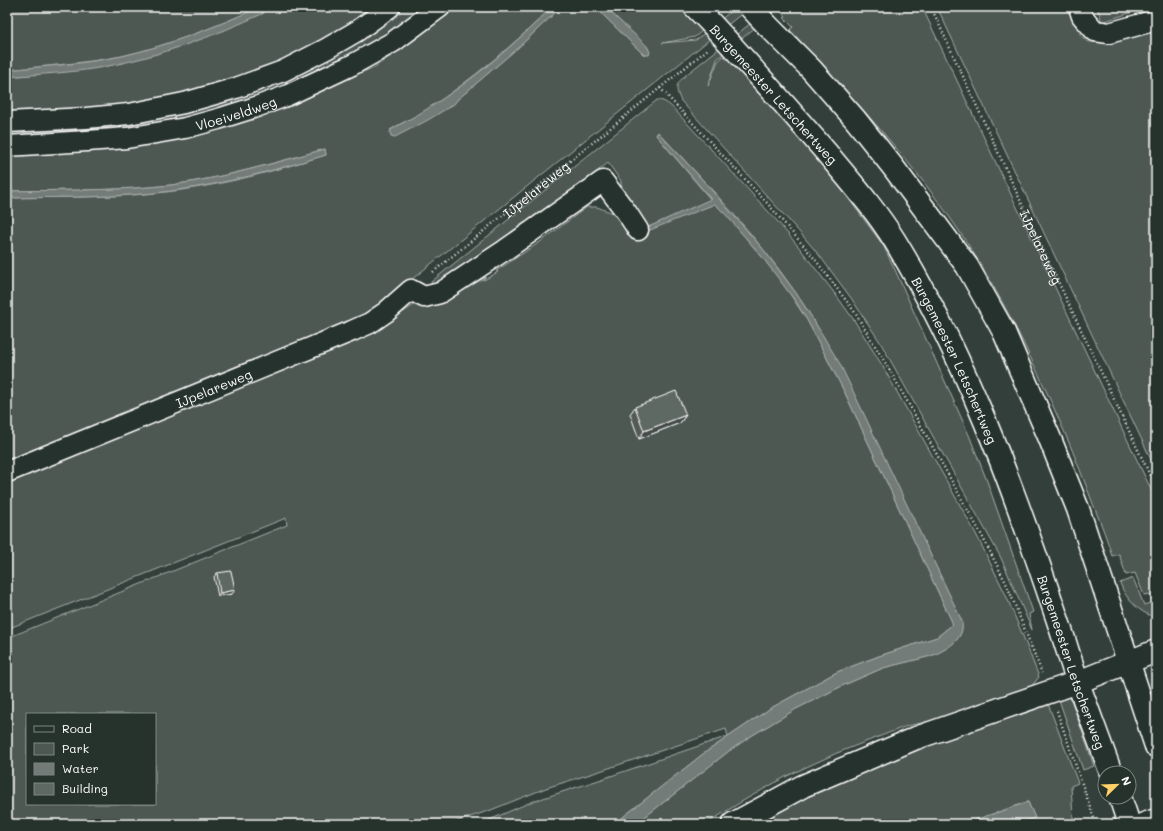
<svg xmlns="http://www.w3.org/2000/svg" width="1163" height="831" font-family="Mali,sans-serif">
<rect width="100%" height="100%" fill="#333f3a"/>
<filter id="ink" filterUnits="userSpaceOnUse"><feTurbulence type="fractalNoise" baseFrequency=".025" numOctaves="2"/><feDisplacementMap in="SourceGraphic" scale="8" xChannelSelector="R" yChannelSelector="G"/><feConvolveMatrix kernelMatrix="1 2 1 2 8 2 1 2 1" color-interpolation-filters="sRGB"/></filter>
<g filter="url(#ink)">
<path fill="#4d5853" stroke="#a6aca9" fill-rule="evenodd" d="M 7,7 L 260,7 C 215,27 170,45 122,56 C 84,63 46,66 7,70 Z
M 261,7 L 378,7 L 360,20 L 287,60 L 218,86 L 134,105 L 7,114 L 7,77 L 79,70 L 102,67 L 264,13 Z
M 401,7 L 424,7 L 384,37 L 336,66 L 193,121 L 7,141 L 7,127 L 158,114 L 381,21 Z
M 456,7 L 552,7 C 514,45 472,79 428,109 C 416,117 402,122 390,130 C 406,124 448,112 457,100 L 521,45 L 561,7 L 595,7 L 644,55 L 649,49 L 605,7 L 685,7 L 697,24 L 696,25 L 702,31 L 695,37 L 662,43 L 696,40 L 736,7 L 750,7 L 375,309 L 353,321 L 7,462 L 7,198 C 53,197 100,198 146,194 C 195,190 242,180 289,166 C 301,162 314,159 326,155 L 325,149 C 274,163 223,178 171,185 C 117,191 61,190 7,191 L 7,154 L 92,150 L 330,84 L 373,68 L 413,41 Z
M 771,7 L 780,7 L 717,59 L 708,86 L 718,61 L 725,55 L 758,84 L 831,175 L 883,245 L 896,272 L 969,435 L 987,481 L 1033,612 L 1029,614 L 1032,630 L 1001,558 L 981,522 L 880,342 L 851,298 L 819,255 L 802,235 L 681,101 C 674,86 676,84 687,74 Z
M 784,7 L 922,7 L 1156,500 L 1156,618 C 1139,612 1126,600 1120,583 L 1133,578 L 1144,605 L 1153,602 L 1149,594 L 1144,595 L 1135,573 L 1126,575 L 1119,554 L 1112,556 C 1108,541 1101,524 1095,509 C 1085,483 1075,456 1064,431 C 1030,353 993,276 943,208 C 897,144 843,88 790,30 L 793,27 L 784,18 L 786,17 L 780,11 Z
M 937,7 L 1070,7 C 1075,22 1078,46 1099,42 L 1156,27 L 1156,470 Z
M 1097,7 L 1148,7 L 1102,22 Z
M 657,100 C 664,100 669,104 674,109 L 778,222 L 798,246 L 836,295 L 854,320 L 882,365 L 976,534 L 1005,593 L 1023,636 L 1039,677 L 1031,687 L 940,719 L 907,726 L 891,732 L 837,753 L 787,776 L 741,802 L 706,824 L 636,824 L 729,751 L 751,736 L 796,709 L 844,685 L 883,668 L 931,656 C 941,652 963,641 962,627 C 962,621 953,605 951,598 C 927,548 903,498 879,447 C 855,395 829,341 796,293 C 756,235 706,183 658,132 L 656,135 L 711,200 L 644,229 L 715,204 L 727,216 L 763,258 L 784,285 L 807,320 L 845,393 L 953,624 L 937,637 L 879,656 L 837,672 L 771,708 L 703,754 L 614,824 L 480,824 L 531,802 L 602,779 L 728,736 L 726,729 L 600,771 L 546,788 L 491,810 L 449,824 L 7,824 L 7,638 L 287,525 L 286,518 L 7,629 L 7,481 L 373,332 L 414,305 L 426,306 L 433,305 L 458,293 L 486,277 L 483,279 L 484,280 L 498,272 L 496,271 L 540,242 L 587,207 L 597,207 L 626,218 L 636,240 L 646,236 L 625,193 L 621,185 L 621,181 L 608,163 L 559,201 L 525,225 L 437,283 L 432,285 L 431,282 ZM 27,714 L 155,714 L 155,804 L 27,804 Z
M 1070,696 L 1094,766 L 1083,770 L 1058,697 Z
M 1047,701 L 1078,783 L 1071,786 L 1073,818 L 1074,818 L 1076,823 L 1072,824 L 1018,824 L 1035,818 L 1028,802 L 963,824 L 748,824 L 819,786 Z"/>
<path fill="#737b78" stroke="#abb0ae" d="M 260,7 L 261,7 L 264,13 C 212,37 160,56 104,67 C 72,73 39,74 7,77 L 7,70 C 46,66 84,64 122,56 C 170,45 215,27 260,7 Z
M 552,7 L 561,7 L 521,45 L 457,100 L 454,104 L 428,120 L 395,137 L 391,136 L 390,132 L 392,129 C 404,122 416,116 427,109 C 472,81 514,45 552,7 Z
M 595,7 L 605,7 L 647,46 L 650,52 L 649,55 L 644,55 Z
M 658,132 L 700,177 L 763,249 L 796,293 L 811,316 L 840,364 L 852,389 L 962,621 C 965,640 946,650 931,656 L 883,668 L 844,685 L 796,709 L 751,736 L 729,751 L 636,824 L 614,824 L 703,754 L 771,708 L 837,672 L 879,656 L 937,637 L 953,624 L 845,393 L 807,320 L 796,302 L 763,258 L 727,216 L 715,204 L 645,232 L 644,229 L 711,199 L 656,135 Z
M 325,149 L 326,155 C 275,170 225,184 172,191 C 117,198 62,197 7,198 L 7,191 C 61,190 117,191 171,185 C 224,178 274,163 325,149 Z
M 1028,802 L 1035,818 L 1018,824 L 963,824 Z"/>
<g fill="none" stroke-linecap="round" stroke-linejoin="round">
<defs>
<g id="minor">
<path d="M 1079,7 L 1082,16 L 1095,31 L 1109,33 L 1156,20"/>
<path d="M 7,122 L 86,118 L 129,114 L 184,103 L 236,88 L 283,71 L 326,49 L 357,31 L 390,7"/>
<path id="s3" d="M 7,146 L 87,141 L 127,138 L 185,128 L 218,119 L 253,108 L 286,96 L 352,65 L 393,42 L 440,7"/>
<path id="s4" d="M 7,472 L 352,331 L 370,323 L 386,312 L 411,290 L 424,297 L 440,293 L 505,250 L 603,181 L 627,213 L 638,230"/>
</g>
<g id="major">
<path d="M 695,7 L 708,20"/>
<path d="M 767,25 L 811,69 L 855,119 L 893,167 L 967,266 L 1004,332 L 1050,439 L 1078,509 L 1156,746"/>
<path id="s5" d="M 732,46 C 764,81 795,116 826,152 C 850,181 875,209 895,241 C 965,356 1012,484 1055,612 C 1063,635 1070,659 1078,683 C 1089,713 1100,743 1111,773"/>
<path d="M 1120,797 L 1129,824"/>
</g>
<path id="highway" d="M 733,824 L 803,786 L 916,738 L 1078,682 L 1156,651
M 1144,824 L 1156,820"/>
</defs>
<use href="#minor" stroke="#fff" stroke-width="23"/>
<use href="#major" stroke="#fff" stroke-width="25"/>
<use href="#highway" stroke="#fff" stroke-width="25"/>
<g stroke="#fff" stroke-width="2.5" stroke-dasharray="1 3" stroke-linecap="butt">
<path id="s1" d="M 931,7 L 1045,254 L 1149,473 L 1156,485"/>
<path d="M 660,88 L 768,204 L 814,258 L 854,311 L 892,374 L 980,532 L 1007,585 L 1042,673"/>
<path id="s2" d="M 433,272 L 708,49"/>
<path d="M 1057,711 L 1096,824"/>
</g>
<use href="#minor" stroke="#26332d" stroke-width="20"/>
<use href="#major" stroke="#26332d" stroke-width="22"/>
<use href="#highway" stroke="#26332d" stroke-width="22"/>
<defs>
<path id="major-bridge" d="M 750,7 L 767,25
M 708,20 L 732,46"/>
</defs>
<use href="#major-bridge" stroke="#fff" stroke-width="25" stroke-linecap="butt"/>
<use href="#major-bridge" stroke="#26332d" stroke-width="22"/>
</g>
<path fill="#525a56" stroke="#fff" d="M 635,407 L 686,415 L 680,423 L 639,439 L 630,414 Z
M 217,573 L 232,594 L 218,596 L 214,577 Z"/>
<path fill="#424a46" stroke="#fff" d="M 686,415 L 680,423 L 639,439 L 644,431 Z
M 235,590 L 232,594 L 218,596 L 220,593 Z"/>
<path fill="#5f6964" stroke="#fff" d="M 676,391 L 686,415 L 644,431 L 635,407 Z
M 231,571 L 235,590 L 220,593 L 217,573 Z"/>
</g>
<g text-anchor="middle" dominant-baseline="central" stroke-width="3" stroke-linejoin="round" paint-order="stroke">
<g font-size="13" fill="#fff" stroke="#26332d">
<text transform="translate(774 94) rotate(48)">Burgemeester Letschertweg</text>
<text stroke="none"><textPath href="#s3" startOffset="232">Vloeiveldweg</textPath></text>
<text stroke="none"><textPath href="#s2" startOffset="132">IJpelareweg</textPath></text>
<text stroke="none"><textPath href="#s1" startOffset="264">IJpelareweg</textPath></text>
<text stroke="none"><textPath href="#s5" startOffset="388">Burgemeester Letschertweg</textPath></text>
<text stroke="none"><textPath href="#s4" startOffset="223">IJpelareweg</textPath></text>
<text stroke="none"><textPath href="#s5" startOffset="712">Burgemeester Letschertweg</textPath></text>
</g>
</g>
<rect width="1163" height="831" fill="none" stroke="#26332d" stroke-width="24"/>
<rect x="12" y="12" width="1139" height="807" fill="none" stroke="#fff" stroke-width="1.5" filter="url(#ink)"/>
<rect x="26" y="713" width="130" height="92" fill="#26332d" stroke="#7d8581"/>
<rect x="34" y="726" width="20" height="6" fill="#26332d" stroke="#7d8581"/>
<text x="62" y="733" font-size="12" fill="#ffffff">Road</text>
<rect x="34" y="743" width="20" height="12" fill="#4d5853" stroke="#7d8581"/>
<text x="62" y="753" font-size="12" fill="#ffffff">Park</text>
<rect x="34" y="763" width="20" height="12" fill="#737b78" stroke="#7d8581"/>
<text x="62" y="773" font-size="12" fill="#ffffff">Water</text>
<rect x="34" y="783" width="20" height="12" fill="#5f6964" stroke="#7d8581"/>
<text x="62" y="793" font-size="12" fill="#ffffff">Building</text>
<g transform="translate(1117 785) rotate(67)"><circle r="19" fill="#26332d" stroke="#7d8581"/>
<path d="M0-3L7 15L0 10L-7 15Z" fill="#ffd166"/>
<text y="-6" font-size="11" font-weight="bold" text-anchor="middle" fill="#ffffff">N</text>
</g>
</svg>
